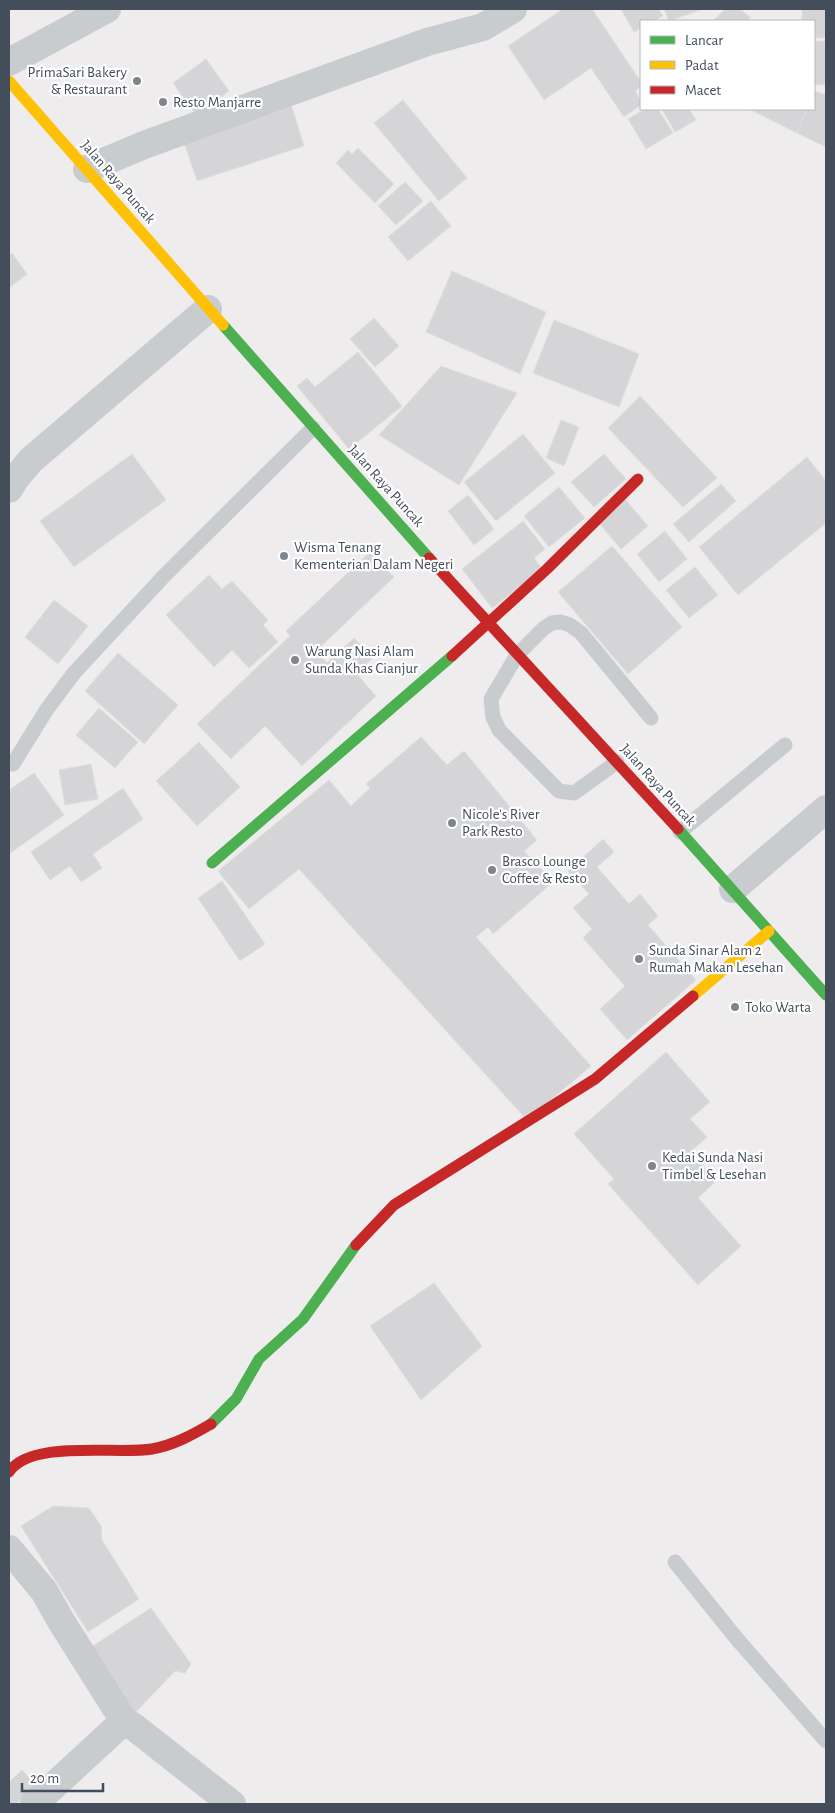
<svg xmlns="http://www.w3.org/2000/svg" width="835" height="1813" font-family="'Alegreya Sans',sans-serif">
<rect width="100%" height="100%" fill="#eeecec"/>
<path fill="#d5d4d7" stroke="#dfdedf" d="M 563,9 L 592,9 L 641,82 L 641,86 L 635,91 L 641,101 L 641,105 L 624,117 L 591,68 L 544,100 L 508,46 Z
M 621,9 L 658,9 L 663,16 L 654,21 L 641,21 L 641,28 L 634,32 Z
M 664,9 L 703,9 L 669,21 Z
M 725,9 L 740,9 L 750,17 L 748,21 L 713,21 Z
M 802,9 L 826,9 L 826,38 L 814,38 L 814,21 L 802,21 Z
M 814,41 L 826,41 L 826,85 L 814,84 Z
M 206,59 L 229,91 L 196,115 L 173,83 Z
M 814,91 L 826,95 L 826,147 L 797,133 L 807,109 L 814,109 Z
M 403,100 L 467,178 L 439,201 L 374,123 Z
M 291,104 L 304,146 L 197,181 L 183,139 Z
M 645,109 L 658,109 L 673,133 L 646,149 L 628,119 Z
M 662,109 L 689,109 L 696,120 L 675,132 Z
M 749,109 L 807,109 L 797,133 Z
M 358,148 L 394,184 L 375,203 L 336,163 L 348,150 L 352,154 Z
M 405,182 L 423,201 L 396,225 L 378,206 Z
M 431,201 L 451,226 L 408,261 L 388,237 Z
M 12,253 L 27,274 L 9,288 L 9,256 Z
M 452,271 L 546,312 L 520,374 L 426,332 Z
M 374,318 L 399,346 L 375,367 L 350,339 Z
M 554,320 L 639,354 L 619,407 L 533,373 Z
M 358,352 L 402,406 L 349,449 L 297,386 L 307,378 L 315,387 Z
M 441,366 L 517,393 L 459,485 L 379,435 Z
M 640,396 L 717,478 L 683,507 L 608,428 Z
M 561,420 L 579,427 L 564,466 L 546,458 Z
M 523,434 L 555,473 L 496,521 L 464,482 Z
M 132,454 L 166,500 L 74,567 L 40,521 Z
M 604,454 L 626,479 L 594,507 L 571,482 Z
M 807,457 L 826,481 L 826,523 L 738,595 L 699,547 Z
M 721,484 L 736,501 L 689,542 L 673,524 Z
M 559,487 L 585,518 L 549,547 L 524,516 Z
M 468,495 L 494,529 L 474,545 L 448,511 Z
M 624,498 L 648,526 L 621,549 L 597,521 Z
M 523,521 L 545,549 L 534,558 L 542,569 L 492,608 L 462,569 Z
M 665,531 L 687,559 L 659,582 L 637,554 Z
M 612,546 L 682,627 L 628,674 L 558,592 Z
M 370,552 L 394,577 L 316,651 L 327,663 L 354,638 L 373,658 L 356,673 L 376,696 L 302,766 L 265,726 L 231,759 L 197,724 L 290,636 L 286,631 Z
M 695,567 L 718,595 L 689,618 L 666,590 Z
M 209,575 L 222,589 L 232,581 L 268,620 L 263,625 L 278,642 L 249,668 L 232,650 L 214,667 L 166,615 Z
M 54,600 L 88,626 L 58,664 L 25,637 Z
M 118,653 L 178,705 L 144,744 L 85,691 Z
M 99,708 L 138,742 L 115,768 L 76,735 Z
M 421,737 L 447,765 L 464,751 L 537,840 L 524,851 L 553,882 L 493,934 L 488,927 L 476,937 L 591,1066 L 527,1120 L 299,869 L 249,909 L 218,871 L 329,780 L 351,806 L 370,788 L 366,784 Z
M 199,742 L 240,787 L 197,826 L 156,781 Z
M 91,764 L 98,799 L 65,805 L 59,770 Z
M 34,773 L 64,815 L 9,854 L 9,790 Z
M 123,788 L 143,819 L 93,854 L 102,868 L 81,882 L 70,866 L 50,880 L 31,852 Z
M 603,839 L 614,852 L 597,867 L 629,904 L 640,894 L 658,916 L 648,925 L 696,980 L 627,1040 L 600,1009 L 625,986 L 583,938 L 592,929 L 573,908 L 589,894 L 568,871 Z
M 222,881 L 265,944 L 240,961 L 198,898 Z
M 666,1052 L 710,1102 L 690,1119 L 707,1137 L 690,1152 L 716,1181 L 698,1198 L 741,1246 L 698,1285 L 608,1184 L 614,1179 L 574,1134 Z
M 434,1283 L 482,1346 L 421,1400 L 370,1326 Z
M 53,1506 L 89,1508 L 101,1526 L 102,1540 L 139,1599 L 88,1632 L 21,1526 Z
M 151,1608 L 191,1664 L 185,1673 L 175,1671 L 131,1717 L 85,1651 Z
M 22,1770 L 36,1786 L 16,1804 L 9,1804 L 9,1782 Z"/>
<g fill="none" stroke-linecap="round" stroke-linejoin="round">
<path stroke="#c9ccce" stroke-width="15" d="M 617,762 L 574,793 L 559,791 L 499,730 L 493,717 L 491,699 L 517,655 L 544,628 L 552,623 L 561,622 L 570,625 L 581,633 L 651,718
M 13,764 L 47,709 L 74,673 L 164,576 L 313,428
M 680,832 L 785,745
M 675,1562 L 737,1639 L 826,1741"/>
<path stroke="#c9ccce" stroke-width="28" d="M 9,62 L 107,9
M 87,169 L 144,145 L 427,42 L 483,27 L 513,9
M 9,489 L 15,479 L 31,460 L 208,309
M 733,889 L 826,809
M 9,1549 L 44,1591 L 61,1621 L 124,1721 L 134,1727 L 232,1804
M 34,1804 L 124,1721"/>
<path stroke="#4caf50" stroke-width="11" d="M 223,325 L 429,558
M 678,829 L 826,995
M 212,863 L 452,656
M 211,1424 L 236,1399 L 259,1359 L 303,1319 L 356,1245"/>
<path stroke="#ffc107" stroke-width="11" d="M 9,81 L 223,325
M 693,996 L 769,931"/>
<path stroke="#c62828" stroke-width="11" d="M 429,558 L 678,829
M 452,656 L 547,569 L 638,479
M 356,1245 L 394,1205 L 595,1079 L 693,996
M 9,1472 C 31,1439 117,1455 152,1449 C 174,1445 192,1435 211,1424"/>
</g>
<g fill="#7f858d" stroke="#fff" stroke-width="2">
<circle cx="137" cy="81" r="5"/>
<circle cx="163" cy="102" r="5"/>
<circle cx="284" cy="556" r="5"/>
<circle cx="295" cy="660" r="5"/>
<circle cx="452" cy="823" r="5"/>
<circle cx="492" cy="870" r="5"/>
<circle cx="639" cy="959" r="5"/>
<circle cx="735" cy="1007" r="5"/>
<circle cx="652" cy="1166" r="5"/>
</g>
<g text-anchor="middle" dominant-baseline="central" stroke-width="4.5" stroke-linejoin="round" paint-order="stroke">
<g font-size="15" fill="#434e5a" stroke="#fff" text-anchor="start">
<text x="127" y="72" text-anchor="end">PrimaSari Bakery<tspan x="127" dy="17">&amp; Restaurant</tspan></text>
<text x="173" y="102">Resto Manjarre</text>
<text x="294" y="547">Wisma Tenang<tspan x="294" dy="17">Kementerian Dalam Negeri</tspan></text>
<text x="305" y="651">Warung Nasi Alam<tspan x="305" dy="17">Sunda Khas Cianjur</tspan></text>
<text x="462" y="814">Nicole's River<tspan x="462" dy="17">Park Resto</tspan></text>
<text x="502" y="861">Brasco Lounge<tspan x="502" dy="17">Coffee &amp; Resto</tspan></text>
<text x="649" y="950">Sunda Sinar Alam 2<tspan x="649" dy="17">Rumah Makan Lesehan</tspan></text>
<text x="745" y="1007">Toko Warta</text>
<text x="662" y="1157">Kedai Sunda Nasi<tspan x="662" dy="17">Timbel &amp; Lesehan</tspan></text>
</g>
<g font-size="15" fill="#434e5a" stroke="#fff">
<text transform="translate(118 182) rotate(49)">Jalan Raya Puncak</text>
<text transform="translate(386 486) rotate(48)">Jalan Raya Puncak</text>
<text transform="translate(658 785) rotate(48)">Jalan Raya Puncak</text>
</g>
</g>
<rect width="835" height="1813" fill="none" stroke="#434e5a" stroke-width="20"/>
<rect x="640" y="20" width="175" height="90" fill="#ffffff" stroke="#b4b8bd"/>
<rect x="650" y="36" width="25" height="8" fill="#4caf50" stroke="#b4b8bd"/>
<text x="685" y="45" font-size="15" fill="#434e5a">Lancar</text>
<rect x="650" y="61" width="25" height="8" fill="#ffc107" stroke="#b4b8bd"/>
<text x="685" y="70" font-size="15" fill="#434e5a">Padat</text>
<rect x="650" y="86" width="25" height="8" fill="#c62828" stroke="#b4b8bd"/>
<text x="685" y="95" font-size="15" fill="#434e5a">Macet</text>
<path d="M22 1783v8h81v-8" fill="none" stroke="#434e5a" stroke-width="2.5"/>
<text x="30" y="1783" font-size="15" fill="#434e5a" stroke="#ffffff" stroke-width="4" paint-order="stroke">20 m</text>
</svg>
